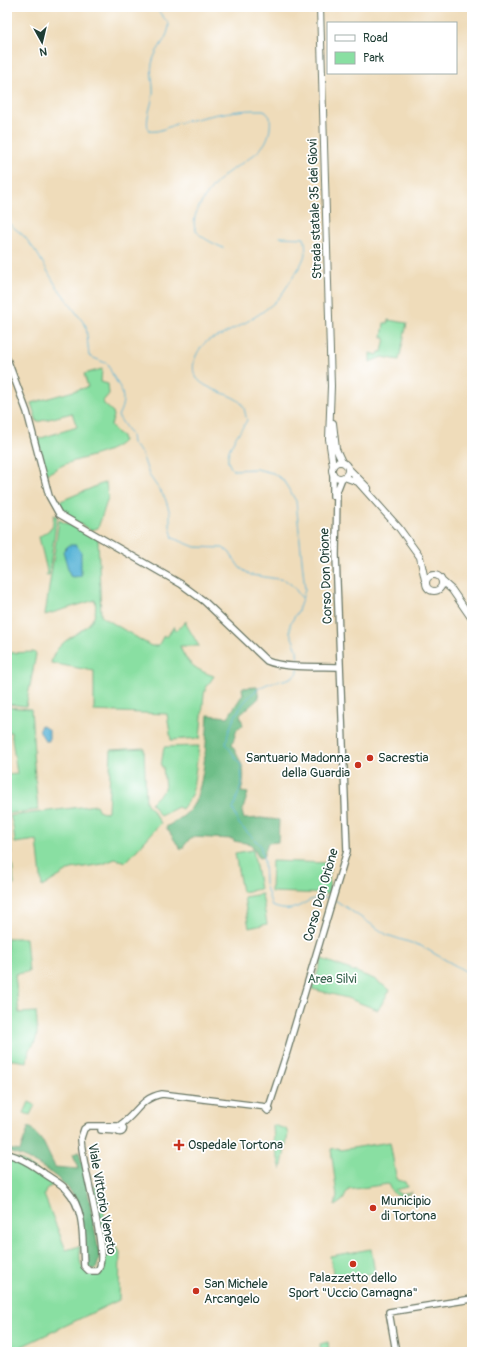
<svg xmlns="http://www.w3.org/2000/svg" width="479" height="1359" font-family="Pangolin,sans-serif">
<rect width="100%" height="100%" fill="#fff"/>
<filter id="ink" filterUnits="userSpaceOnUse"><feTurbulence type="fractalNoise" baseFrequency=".025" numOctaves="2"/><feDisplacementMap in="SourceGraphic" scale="8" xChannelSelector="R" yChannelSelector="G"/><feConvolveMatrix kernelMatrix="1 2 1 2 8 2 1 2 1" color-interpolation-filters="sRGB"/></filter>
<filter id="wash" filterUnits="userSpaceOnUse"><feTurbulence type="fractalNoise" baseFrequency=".012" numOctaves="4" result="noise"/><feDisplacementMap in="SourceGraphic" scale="16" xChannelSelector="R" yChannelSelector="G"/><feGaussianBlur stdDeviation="0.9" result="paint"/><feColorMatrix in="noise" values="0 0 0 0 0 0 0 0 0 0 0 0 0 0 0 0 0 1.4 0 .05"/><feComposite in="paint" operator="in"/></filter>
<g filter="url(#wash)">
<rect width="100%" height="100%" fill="#efdcba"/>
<path fill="#89dfa2" stroke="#548e6b" d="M 388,320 L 407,323 L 399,360 L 382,357 L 370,362 L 370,353 L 378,355 L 379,352 L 382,352 L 385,338 L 382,337 L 384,323 L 388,323 Z
M 102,369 L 101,382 L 108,384 L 109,394 L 103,401 L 104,404 L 113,412 L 114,416 L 111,425 L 116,432 L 122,436 L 123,441 C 111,454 79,458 63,465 C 57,468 52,472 46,474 L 38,439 L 77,427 L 72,413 L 37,422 L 31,403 L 88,387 L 84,374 Z
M 106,482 L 108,498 L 98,528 L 90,530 L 63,513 L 56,503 Z
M 54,515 L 57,516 L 49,575 L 46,575 L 47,571 L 39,537 L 52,528 Z
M 59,520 L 98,538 L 101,616 L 151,646 L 158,646 L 164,635 L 167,637 L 174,626 L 176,631 L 186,621 L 186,624 L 199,646 L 180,646 C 185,663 198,671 214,676 L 206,688 L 204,694 L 200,738 L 171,740 L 167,714 L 94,711 L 94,671 L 51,663 C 57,631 102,635 95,600 L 45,615 Z
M 34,652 L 36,654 L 35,660 L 26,706 L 7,704 L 7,653 Z
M 7,707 L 31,709 L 34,752 L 33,753 L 38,810 L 7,814 L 7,775 L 17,774 L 11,732 L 7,732 Z
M 199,746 L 192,795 L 182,809 L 178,807 L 160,816 L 151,803 L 165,789 L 163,767 L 161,766 L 164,747 Z
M 144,748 L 146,802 L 161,823 L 126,862 L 115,859 L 103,864 L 71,869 L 42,887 L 37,840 L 15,843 L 13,826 L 10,816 L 96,805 L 99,811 L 103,813 L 108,811 L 111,750 Z
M 7,821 L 9,826 L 14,885 L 7,884 Z
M 253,850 L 260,889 L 242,892 L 235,853 Z
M 272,861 L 330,863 L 329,894 L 271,892 Z
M 262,894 L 267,924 L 249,928 L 244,897 Z
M 7,938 L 26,938 L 29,972 L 15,974 L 19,1013 L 36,1012 C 37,1023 40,1042 29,1049 L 27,1062 L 7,1059 Z
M 322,959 L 374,979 L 390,990 L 378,1010 L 347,998 L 312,989 Z
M 29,1102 L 35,1105 L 30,1115 L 24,1113 Z
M 273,1125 L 286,1129 L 288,1134 L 281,1170 L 274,1143 Z
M 390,1142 L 396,1176 L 398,1180 L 405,1182 L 407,1187 L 395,1190 L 400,1194 L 412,1192 C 400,1199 394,1198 388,1184 L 348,1190 L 343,1200 L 335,1206 L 337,1196 L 331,1149 L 338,1148 L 340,1150 Z
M 7,1156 L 21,1160 L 55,1183 L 46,1190 L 44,1195 L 66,1250 L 80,1246 C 80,1259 78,1269 91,1274 L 100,1271 L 104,1261 L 94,1186 L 98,1185 L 102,1188 L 102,1205 L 109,1235 L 120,1252 L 119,1300 L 10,1352 L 7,1352 Z
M 371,1249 L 375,1273 L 334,1279 L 330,1256 Z
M 328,1342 L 329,1352 L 321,1352 L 320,1344 Z"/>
<path fill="#6ebe88" stroke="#467e5e" d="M 257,687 L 259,698 L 240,715 L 243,725 L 237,729 L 232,745 C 242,765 247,769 241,792 L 248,793 L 242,812 L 244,819 L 261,818 L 279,820 L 278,842 L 268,843 L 263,857 L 259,858 L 251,844 L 234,841 L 233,839 L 191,837 L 181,850 L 166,827 C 174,822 182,818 189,811 C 205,793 206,740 208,715 L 228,717 L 243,694 L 242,688 Z
M 29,1126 L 43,1142 L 55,1167 L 78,1169 L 73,1154 L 79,1152 L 84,1170 L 99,1253 L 99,1260 L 96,1269 L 91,1269 L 86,1266 L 77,1201 C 66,1179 31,1157 7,1152 L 7,1149 L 20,1151 Z"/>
<path fill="#59b4d7" stroke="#3c7886" d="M 69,545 L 76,545 L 81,552 L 81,576 L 73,577 L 70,576 L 63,551 Z
M 41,725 L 49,730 L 49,741 L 45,741 C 43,735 37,732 41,725 Z"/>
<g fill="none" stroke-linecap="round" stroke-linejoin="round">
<path stroke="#59b4d7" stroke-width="1" d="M 155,7 L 169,24 C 169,38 157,47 153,60 C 149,71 154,83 153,94 C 152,106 144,120 149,131 C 159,133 169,126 179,123 C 207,116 235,109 264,110 L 270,117 C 271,126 270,134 265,143 C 255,159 233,166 220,179 C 210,190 186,217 197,232 C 203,239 215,244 223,248
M 7,222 L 24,236 L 37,253 L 55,284 L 86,326 L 89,356 L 108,364 C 115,386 131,391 118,416 L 131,435 L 132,443 L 142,454 L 149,475 L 165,498 L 170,513 L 170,526 L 173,538 L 195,547 L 223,548 L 229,552 L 240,568 L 251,575 L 285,580 L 293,586 L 301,597
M 280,237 L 304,238 C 309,253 302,263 295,274 C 287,286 281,298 270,306 C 256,318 237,327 220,336 C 217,337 212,338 209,340 C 200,345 191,361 194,372 C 198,390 231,392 241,403 C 245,407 245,415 247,420 C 240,434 218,454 233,470 L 256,469 L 273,473 L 283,480 L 296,501 L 305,590 L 298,611 L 290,624 L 290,632 L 297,650 L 298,664
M 298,669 L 298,673 C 287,682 282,679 270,683 C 246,691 229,721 226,744 L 241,765 L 242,783 L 233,809 L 239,824 L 260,845 L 264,861 L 265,884 L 272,906 C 301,918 303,893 330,898
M 335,900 L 387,935 L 421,946 L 472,975"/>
</g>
</g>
<g filter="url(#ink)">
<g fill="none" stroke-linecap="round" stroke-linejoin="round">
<defs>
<path id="tertiary" d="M 7,359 L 27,412 L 49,496 L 59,514 L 181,584 L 204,601 L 267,661 C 286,669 319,666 340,667
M 333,474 L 333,496
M 269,1107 L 270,1110 L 268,1111 L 266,1109 L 269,1107 L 286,1055 L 347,851 L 336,555 L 337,491 L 342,478
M 120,1125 C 137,1114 140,1098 162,1094 L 267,1107
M116.5 1129a3.5 3.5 0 1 1 7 0a3.5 3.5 0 1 1-7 0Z
M 101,1130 L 118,1131
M 7,1154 C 21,1157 33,1165 45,1174 C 52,1179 61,1183 67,1190 C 86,1211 82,1240 84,1266 L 89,1271 L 97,1271 C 112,1260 80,1160 81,1138 L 84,1129 L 88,1126 L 118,1126
M 396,1352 L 389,1312 L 472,1299"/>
<path id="secondary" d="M 320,7 L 331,386 L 329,439 L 333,466
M 333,423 L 336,449 L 342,462
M332 470a8 8 0 1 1 16 0a8 8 0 1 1-16 0Z
M 348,468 L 368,488
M 344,477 L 358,482 L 399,528 L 420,557 L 425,580
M426 583a8 8 0 1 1 16 0a8 8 0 1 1-16 0Z
M 442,581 L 452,590 L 472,619"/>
</defs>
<use href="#tertiary" stroke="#687563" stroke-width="8"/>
<use href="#secondary" stroke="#687563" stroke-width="8"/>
<use href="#tertiary" stroke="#fff" stroke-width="5.5"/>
<use href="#secondary" stroke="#fff" stroke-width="6"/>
</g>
</g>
<g fill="#c8321e" stroke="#fff" stroke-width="1.5">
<circle cx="370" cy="758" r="4"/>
<circle cx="358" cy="765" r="4"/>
<path d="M177 1139h4v4h4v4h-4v4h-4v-4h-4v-4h4z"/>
<circle cx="373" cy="1208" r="4"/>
<circle cx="353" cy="1264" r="4"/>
<circle cx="196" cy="1291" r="4"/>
</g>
<g text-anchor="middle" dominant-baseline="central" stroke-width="3.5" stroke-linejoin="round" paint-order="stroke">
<g font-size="13" fill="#1f3d34" stroke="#fff">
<text transform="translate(315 209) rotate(-92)">Strada statale 35 dei Giovi</text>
<text transform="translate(326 576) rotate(-92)">Corso Don Orione</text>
<text transform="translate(321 895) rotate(-74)">Corso Don Orione</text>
<text transform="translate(102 1199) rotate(80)">Viale Vittorio Veneto</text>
</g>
<g font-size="13" fill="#1f3d34" stroke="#fff" text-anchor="start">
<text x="350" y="758" text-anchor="end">Santuario Madonna<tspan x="350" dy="15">della Guardia</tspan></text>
<text x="378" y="758">Sacrestia</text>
<text x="188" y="1145">Ospedale Tortona</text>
<text x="381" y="1201">Municipio<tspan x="381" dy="15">di Tortona</tspan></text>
<text x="353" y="1278" text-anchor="middle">Palazzetto dello<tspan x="353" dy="15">Sport "Uccio Camagna"</tspan></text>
<text x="204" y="1284">San Michele<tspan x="204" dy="15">Arcangelo</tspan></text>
</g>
<g font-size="13" fill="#3a6650" stroke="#fff">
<text x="332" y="979">Area Silvi</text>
</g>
</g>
<rect width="479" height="1359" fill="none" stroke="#fff" stroke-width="24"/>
<rect x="327" y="22" width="130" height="52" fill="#ffffff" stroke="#a5b1ae"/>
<rect x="335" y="35" width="20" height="6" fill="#ffffff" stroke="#a5b1ae"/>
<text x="363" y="42" font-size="12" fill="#1f3d34">Road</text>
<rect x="335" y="52" width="20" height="12" fill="#89dfa2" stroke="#a5b1ae"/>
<text x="363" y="62" font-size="12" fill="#1f3d34">Park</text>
<g transform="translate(42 42) rotate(172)" stroke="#ffffff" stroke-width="3" paint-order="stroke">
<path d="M0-3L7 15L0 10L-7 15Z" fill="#1f3d34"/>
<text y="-6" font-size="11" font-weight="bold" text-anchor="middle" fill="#1f3d34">N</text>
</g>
</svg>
